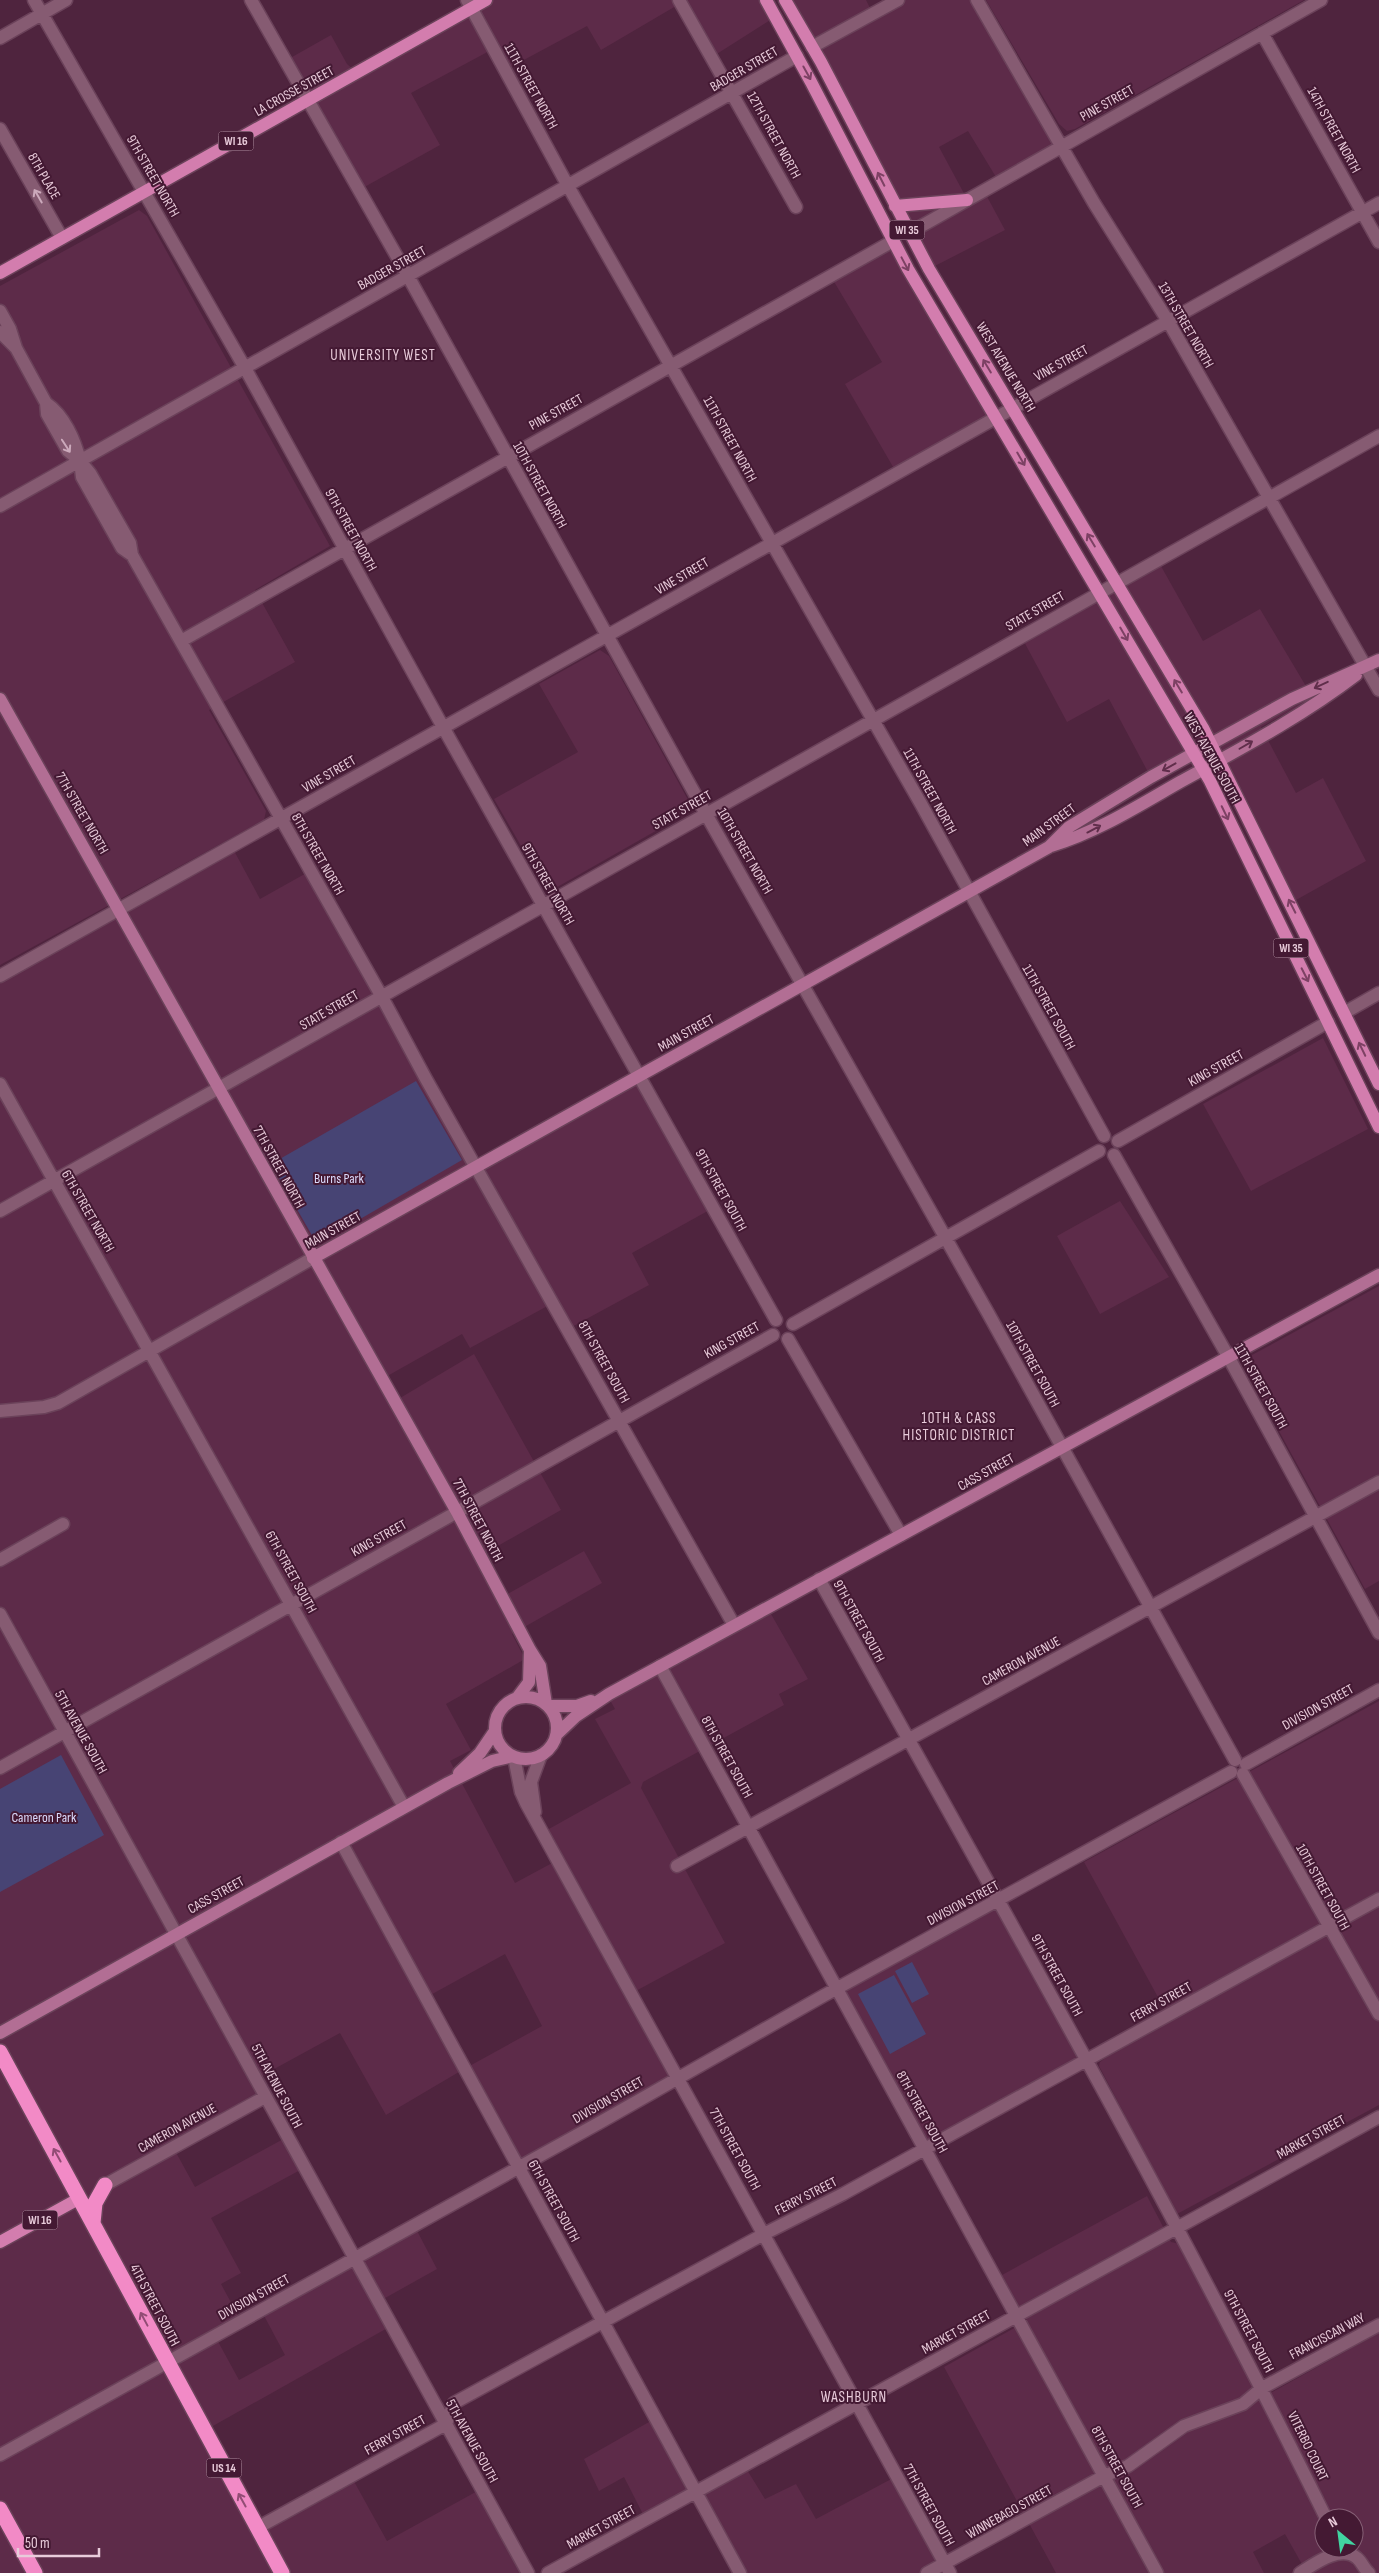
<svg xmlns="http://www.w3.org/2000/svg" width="1379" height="2573" font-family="'Sofia Sans Condensed',sans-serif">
<rect width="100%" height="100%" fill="#4f243e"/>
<path fill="#5d2b49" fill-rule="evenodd" d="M 467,0 L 768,0 L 775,17 L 712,57 L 681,3 L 601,50 L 587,26 L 505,70 L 493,49 L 411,93 L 440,145 L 359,190 L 285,61 L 331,35 L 347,64 L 357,73 L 471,8 Z
M 780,0 L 866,0 L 873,14 L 898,0 L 977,0 L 1061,145 L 999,182 L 968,131 L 939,147 L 967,199 L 984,191 L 1005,230 L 929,269 Z
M 986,0 L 1304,0 L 1075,129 L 1067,131 L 1059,124 Z
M 139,210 L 147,216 L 330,546 L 255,590 L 295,662 L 209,710 L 266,811 L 264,820 L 0,965 L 0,286 Z
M 893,241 L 996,417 L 896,472 L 845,384 L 882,362 L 830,275 Z
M 1157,559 L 1203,641 L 1260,609 L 1313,698 L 1261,727 L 1296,793 L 1323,778 L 1366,861 L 1296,900 L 1215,735 L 1148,772 L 1109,699 L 1067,722 L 1021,636 Z
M 600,650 L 609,656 L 692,807 L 689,812 L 559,886 L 549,890 L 544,886 L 494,799 L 578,752 L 539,684 Z
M 232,847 L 260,899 L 310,871 L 476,1167 L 640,1076 L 713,1208 L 632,1253 L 649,1285 L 568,1329 L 553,1303 L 470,1348 L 462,1334 L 382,1379 L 395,1401 L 474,1354 L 561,1510 L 482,1555 L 504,1596 L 584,1551 L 602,1583 L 512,1634 L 525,1659 L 446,1704 L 471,1750 L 450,1761 L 515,1883 L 554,1862 L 540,1834 L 631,1783 L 595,1719 L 615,1709 L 607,1695 L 767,1607 L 808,1679 L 779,1694 L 784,1705 L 643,1782 L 641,1788 L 725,1943 L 632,1993 L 678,2076 L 518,2168 L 464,2069 L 386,2115 L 340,2033 L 265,2074 L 257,2081 L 265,2097 L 173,2147 L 195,2187 L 287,2137 L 304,2168 L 211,2218 L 241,2273 L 221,2284 L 241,2321 L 215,2336 L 239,2380 L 285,2355 L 261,2310 L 414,2225 L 437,2269 L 378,2302 L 391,2326 L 204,2431 L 257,2527 L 351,2476 L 387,2541 L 481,2489 L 528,2573 L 0,2573 L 0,976 ZM 505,1954 L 542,2026 L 464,2069 L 425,1998 Z
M 1323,1038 L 1368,1129 L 1251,1191 L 1203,1104 Z
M 1120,1201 L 1169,1277 L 1100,1314 L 1057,1236 Z
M 1379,1286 L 1379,1581 L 1365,1589 L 1243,1365 L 1244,1361 L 1252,1355 Z
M 1379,1701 L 1379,2105 L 1177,2214 L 1099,2066 L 1100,2062 L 1108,2056 L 1171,2021 L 1084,1862 Z
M 999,1901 L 1087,2060 L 924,2148 L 837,1988 Z
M 1147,2196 L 1171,2242 L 1180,2244 L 1263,2397 L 1379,2333 L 1379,2573 L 1291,2573 L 1303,2566 L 1285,2534 L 1253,2552 L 1264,2573 L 1056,2573 L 944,2367 L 1027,2321 L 1002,2275 ZM 1324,2518 L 1354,2518 L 1354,2548 L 1324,2548 Z
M 656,2418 L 696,2492 L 744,2465 L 765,2499 L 796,2484 L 816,2519 L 897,2476 L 950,2573 L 740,2573 L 696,2492 L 646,2520 L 624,2477 L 599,2491 L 584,2459 Z"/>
<path fill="#474474" d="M 416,1081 L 462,1160 L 317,1244 L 271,1164 Z
M 61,1755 L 104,1835 L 0,1892 L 0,1789 Z
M 912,1962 L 929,1994 L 912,2003 L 895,1971 Z
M 894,1975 L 926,2034 L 890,2054 L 858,1994 Z"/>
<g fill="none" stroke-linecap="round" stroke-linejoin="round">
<defs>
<path id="street" d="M 34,0 L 245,368 L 443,727 L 776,1320
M 251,0 L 408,276 L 706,814 L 988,1313 L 1235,1760
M 467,0 L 568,186 L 921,804 L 1104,1136
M 679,0 L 796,207
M 977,0 L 1094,203 L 1168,321 L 1379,690
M 1262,33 L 1379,242
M 0,38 L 66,0
M 812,47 L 898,0
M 0,129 L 62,238
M 909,233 L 1321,0
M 0,311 L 10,329 L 16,348 L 0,332
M 16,348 L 46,403 L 47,414 L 68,451 L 80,461 C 75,440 64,415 46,403
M 80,461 L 90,473 L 130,543 L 132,555 L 122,548 L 82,477 Z
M 0,506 L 797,56
M 132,555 L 382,997 L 426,1079 L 734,1625
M 181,641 L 893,241
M 0,976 L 1379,203
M 1344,1013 L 1379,993
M 0,1084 L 404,1807
M 1118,1141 L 1328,1022
M 1114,1155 L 1229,1358 L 1379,1633
M 0,1211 L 1379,436
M 793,1324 L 1099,1151
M 788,1339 L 901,1535
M 0,1411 L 44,1407 L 58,1403 L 313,1258
M 0,1560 L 63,1524
M 819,1579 C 992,1890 1169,2199 1326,2518
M 0,1614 L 528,2573
M 660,1666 L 1157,2573
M 514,1757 L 521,1792 L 526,1803 L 950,2573
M 1246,1764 L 1379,1690
M 0,1768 L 773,1335
M 1243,1774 L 1379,2014
M 535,1812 L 531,1782 L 541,1755
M 341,1842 L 740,2573
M 677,1866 L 1379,1482
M 105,2185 L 265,2097
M 0,2455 L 599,2123 L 823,1996 L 1231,1772
M 257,2528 L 446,2424 L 454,2403 L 764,2234 L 843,2194 L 1379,1899
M 548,2573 L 1379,2117
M 927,2573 L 1104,2476 L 1128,2466 L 1184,2426 L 1243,2404 L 1262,2388 L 1379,2325
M 1300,2573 C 1314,2564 1341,2544 1357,2558 C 1362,2562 1364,2569 1369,2573"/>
<path id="secondary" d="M 0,699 L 457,1512 L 530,1650 L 540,1666 L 546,1704
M 1051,846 C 1097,832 1138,806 1180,782 C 1240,749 1301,717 1356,675
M 313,1258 L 1049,847 L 1069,827 L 1151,777 L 1292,699 L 1379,660
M495 1728a31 31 0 1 1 62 0a31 31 0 1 1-62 0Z
M 517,1698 L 529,1682 L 530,1650
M 549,1706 L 577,1706 L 591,1701
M 556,1735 L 576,1716 L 609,1694 L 1379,1275
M 459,1773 L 480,1753 L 495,1731
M 0,2033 L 448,1783 L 492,1761 L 513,1756"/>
<path id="primary" d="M 766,0 L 811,82 L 908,269 L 1210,781 L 1379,1127
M 785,0 L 821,62 L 929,269 L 1203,728 L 1379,1084
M 895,206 L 967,200
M 0,273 L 486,0
M 0,2242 L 80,2198"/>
<path id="highway" d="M 0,2052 L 282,2573
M 93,2223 L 95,2203 L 105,2185
M 0,2509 L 35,2573"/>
</defs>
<use href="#street" stroke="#6b425a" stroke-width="15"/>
<use href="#secondary" stroke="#6b425a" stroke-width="15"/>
<use href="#primary" stroke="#6b425a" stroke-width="15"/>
<use href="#highway" stroke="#6b425a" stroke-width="18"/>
<use href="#street" stroke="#865b72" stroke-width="12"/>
<use href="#secondary" stroke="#b26e94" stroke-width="12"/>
<use href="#primary" stroke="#d37dae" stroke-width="12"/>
<use href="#highway" stroke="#f28ac6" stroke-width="15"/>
</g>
<defs><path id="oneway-shaft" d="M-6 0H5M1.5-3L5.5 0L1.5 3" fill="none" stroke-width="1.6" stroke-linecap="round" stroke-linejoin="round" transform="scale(1.25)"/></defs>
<g stroke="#7d4164">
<use href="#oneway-shaft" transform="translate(807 73) rotate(61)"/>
<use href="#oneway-shaft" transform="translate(881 179) rotate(-117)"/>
<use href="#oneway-shaft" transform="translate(905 264) rotate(62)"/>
<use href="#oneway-shaft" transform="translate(987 366) rotate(-121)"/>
<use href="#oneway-shaft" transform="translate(1021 459) rotate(60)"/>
<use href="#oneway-shaft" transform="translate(1091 540) rotate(-121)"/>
<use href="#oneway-shaft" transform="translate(1124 634) rotate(60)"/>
<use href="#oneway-shaft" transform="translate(1178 686) rotate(-121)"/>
<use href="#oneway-shaft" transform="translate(1225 813) rotate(64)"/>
<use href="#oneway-shaft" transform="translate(1292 906) rotate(-117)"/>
<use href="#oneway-shaft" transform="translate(1305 975) rotate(63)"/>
<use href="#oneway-shaft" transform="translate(1362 1049) rotate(-116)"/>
</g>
<g stroke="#cba9bb">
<use href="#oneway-shaft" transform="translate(38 196) rotate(-120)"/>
<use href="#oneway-shaft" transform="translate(66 446) rotate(57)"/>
</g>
<g stroke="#602e4b">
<use href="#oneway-shaft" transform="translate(1321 685) rotate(155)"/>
<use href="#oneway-shaft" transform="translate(1246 745) rotate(-30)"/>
<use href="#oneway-shaft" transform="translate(1169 767) rotate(151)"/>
<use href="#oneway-shaft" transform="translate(1094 829) rotate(-28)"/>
</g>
<g stroke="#924c75">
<use href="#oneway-shaft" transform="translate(57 2155) rotate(-119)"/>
<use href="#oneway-shaft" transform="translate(144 2319) rotate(-118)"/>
<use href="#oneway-shaft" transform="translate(242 2500) rotate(-119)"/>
</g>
<g text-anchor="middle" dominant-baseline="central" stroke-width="4" stroke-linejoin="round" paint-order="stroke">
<g fill="#441933" stroke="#b796a8" stroke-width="1">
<rect x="218.5" y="131.5" width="35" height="19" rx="4"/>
<rect x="889.5" y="220.5" width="35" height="19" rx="4"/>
<rect x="1273.5" y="938.5" width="35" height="19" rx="4"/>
<rect x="22.5" y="2210.5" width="35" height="19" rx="4"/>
<rect x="206.5" y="2458.5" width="35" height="19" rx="4"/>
</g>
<g font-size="12" font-weight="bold" fill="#e8cbda">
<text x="236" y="141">WI 16</text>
<text x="907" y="230">WI 35</text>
<text x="1291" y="948">WI 35</text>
<text x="40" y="2220">WI 16</text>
<text x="224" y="2468">US 14</text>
</g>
<g font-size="14" fill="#e8cbda" stroke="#441933">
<text transform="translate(744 69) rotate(-30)">BADGER STREET</text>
<text transform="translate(531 86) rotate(61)">11TH STREET NORTH</text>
<text transform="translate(294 91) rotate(-29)">LA CROSSE STREET</text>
<text transform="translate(1107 103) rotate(-29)">PINE STREET</text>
<text transform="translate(1334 130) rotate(61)">14TH STREET NORTH</text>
<text transform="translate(774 135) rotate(61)">12TH STREET NORTH</text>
<text transform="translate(44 176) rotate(60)">8TH PLACE</text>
<text transform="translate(153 176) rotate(60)">9TH STREET NORTH</text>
<text transform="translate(392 268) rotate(-29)">BADGER STREET</text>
<text transform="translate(1186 325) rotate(60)">13TH STREET NORTH</text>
<text transform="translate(1061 363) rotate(-29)">VINE STREET</text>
<text transform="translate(1006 367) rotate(59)">WEST AVENUE NORTH</text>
<text transform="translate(556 412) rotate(-29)">PINE STREET</text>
<text transform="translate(730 439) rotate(61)">11TH STREET NORTH</text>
<text transform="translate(540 485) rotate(61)">10TH STREET NORTH</text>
<text transform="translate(351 530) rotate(61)">9TH STREET NORTH</text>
<text transform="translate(682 576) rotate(-30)">VINE STREET</text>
<text transform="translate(1035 611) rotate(-30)">STATE STREET</text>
<text transform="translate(1212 758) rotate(61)">WEST AVENUE SOUTH</text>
<text transform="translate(329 774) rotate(-30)">VINE STREET</text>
<text transform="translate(930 791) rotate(61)">11TH STREET NORTH</text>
<text transform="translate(682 810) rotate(-29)">STATE STREET</text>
<text transform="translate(82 813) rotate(60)">7TH STREET NORTH</text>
<text transform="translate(1049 825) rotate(-36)">MAIN STREET</text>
<text transform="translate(745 851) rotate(60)">10TH STREET NORTH</text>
<text transform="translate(318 854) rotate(60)">8TH STREET NORTH</text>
<text transform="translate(548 884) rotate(60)">9TH STREET NORTH</text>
<text transform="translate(1049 1007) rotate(61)">11TH STREET SOUTH</text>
<text transform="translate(329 1010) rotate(-30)">STATE STREET</text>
<text transform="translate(686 1033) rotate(-29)">MAIN STREET</text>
<text transform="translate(1216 1068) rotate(-29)">KING STREET</text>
<text transform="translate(279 1167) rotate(61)">7TH STREET NORTH</text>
<text transform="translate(721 1190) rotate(61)">9TH STREET SOUTH</text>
<text transform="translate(88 1211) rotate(60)">6TH STREET NORTH</text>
<text transform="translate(333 1230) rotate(-29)">MAIN STREET</text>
<text transform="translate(732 1340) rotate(-29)">KING STREET</text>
<text transform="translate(604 1362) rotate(61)">8TH STREET SOUTH</text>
<text transform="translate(1033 1364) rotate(61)">10TH STREET SOUTH</text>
<text transform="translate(1261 1386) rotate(61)">11TH STREET SOUTH</text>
<text transform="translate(986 1472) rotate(-29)">CASS STREET</text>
<text transform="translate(478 1520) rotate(62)">7TH STREET NORTH</text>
<text transform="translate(379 1538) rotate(-29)">KING STREET</text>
<text transform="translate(291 1572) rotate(61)">6TH STREET SOUTH</text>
<text transform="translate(859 1621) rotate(61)">9TH STREET SOUTH</text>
<text transform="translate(1021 1661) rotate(-29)">CAMERON AVENUE</text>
<text transform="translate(1318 1707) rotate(-29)">DIVISION STREET</text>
<text transform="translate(81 1732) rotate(61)">5TH AVENUE SOUTH</text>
<text transform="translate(727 1757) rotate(61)">8TH STREET SOUTH</text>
<text transform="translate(1323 1887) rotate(61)">10TH STREET SOUTH</text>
<text transform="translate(216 1895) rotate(-29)">CASS STREET</text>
<text transform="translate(963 1903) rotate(-28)">DIVISION STREET</text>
<text transform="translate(1057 1975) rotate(61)">9TH STREET SOUTH</text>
<text transform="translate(1161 2002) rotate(-29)">FERRY STREET</text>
<text transform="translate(277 2086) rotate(62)">5TH AVENUE SOUTH</text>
<text transform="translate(608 2100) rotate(-30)">DIVISION STREET</text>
<text transform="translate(922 2112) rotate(61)">8TH STREET SOUTH</text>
<text transform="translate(177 2128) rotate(-29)">CAMERON AVENUE</text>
<text transform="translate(1311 2137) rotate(-29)">MARKET STREET</text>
<text transform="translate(735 2149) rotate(61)">7TH STREET SOUTH</text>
<text transform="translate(806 2196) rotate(-27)">FERRY STREET</text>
<text transform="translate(554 2201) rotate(61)">6TH STREET SOUTH</text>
<text transform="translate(254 2297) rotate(-29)">DIVISION STREET</text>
<text transform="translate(155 2305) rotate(62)">4TH STREET SOUTH</text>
<text transform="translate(1249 2331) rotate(62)">9TH STREET SOUTH</text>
<text transform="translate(956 2332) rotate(-29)">MARKET STREET</text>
<text transform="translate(1327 2336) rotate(-28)">FRANCISCAN WAY</text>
<text transform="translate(395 2435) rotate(-29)">FERRY STREET</text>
<text transform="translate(472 2441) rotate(61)">5TH AVENUE SOUTH</text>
<text transform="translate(1308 2446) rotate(64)">VITERBO COURT</text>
<text transform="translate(1117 2467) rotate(61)">8TH STREET SOUTH</text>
<text transform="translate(929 2505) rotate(61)">7TH STREET SOUTH</text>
<text transform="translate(1009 2512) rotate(-29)">WINNEBAGO STREET</text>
<text transform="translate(601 2527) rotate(-29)">MARKET STREET</text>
</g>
<g font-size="14" fill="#dcdcfe" stroke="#441933">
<text x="339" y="1178">Burns Park</text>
<text x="44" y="1817">Cameron Park</text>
</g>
<g font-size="15" letter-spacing="1" fill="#e8cbda" stroke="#441933">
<text x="383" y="355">UNIVERSITY WEST</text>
<text x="959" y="1418">10TH &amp; CASS<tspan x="959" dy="17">HISTORIC DISTRICT</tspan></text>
<text x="854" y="2397">WASHBURN</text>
</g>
</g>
<g transform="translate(1339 2533) rotate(331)"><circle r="24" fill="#441933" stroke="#866076"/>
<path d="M0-4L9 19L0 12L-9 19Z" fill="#41d4a1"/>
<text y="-8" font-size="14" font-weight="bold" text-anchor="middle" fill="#e8cbda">N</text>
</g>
<path d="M18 2548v8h81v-8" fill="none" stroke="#e8cbda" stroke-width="2.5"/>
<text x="25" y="2548" font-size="15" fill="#e8cbda" stroke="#441933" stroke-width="4" paint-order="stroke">50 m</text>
</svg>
